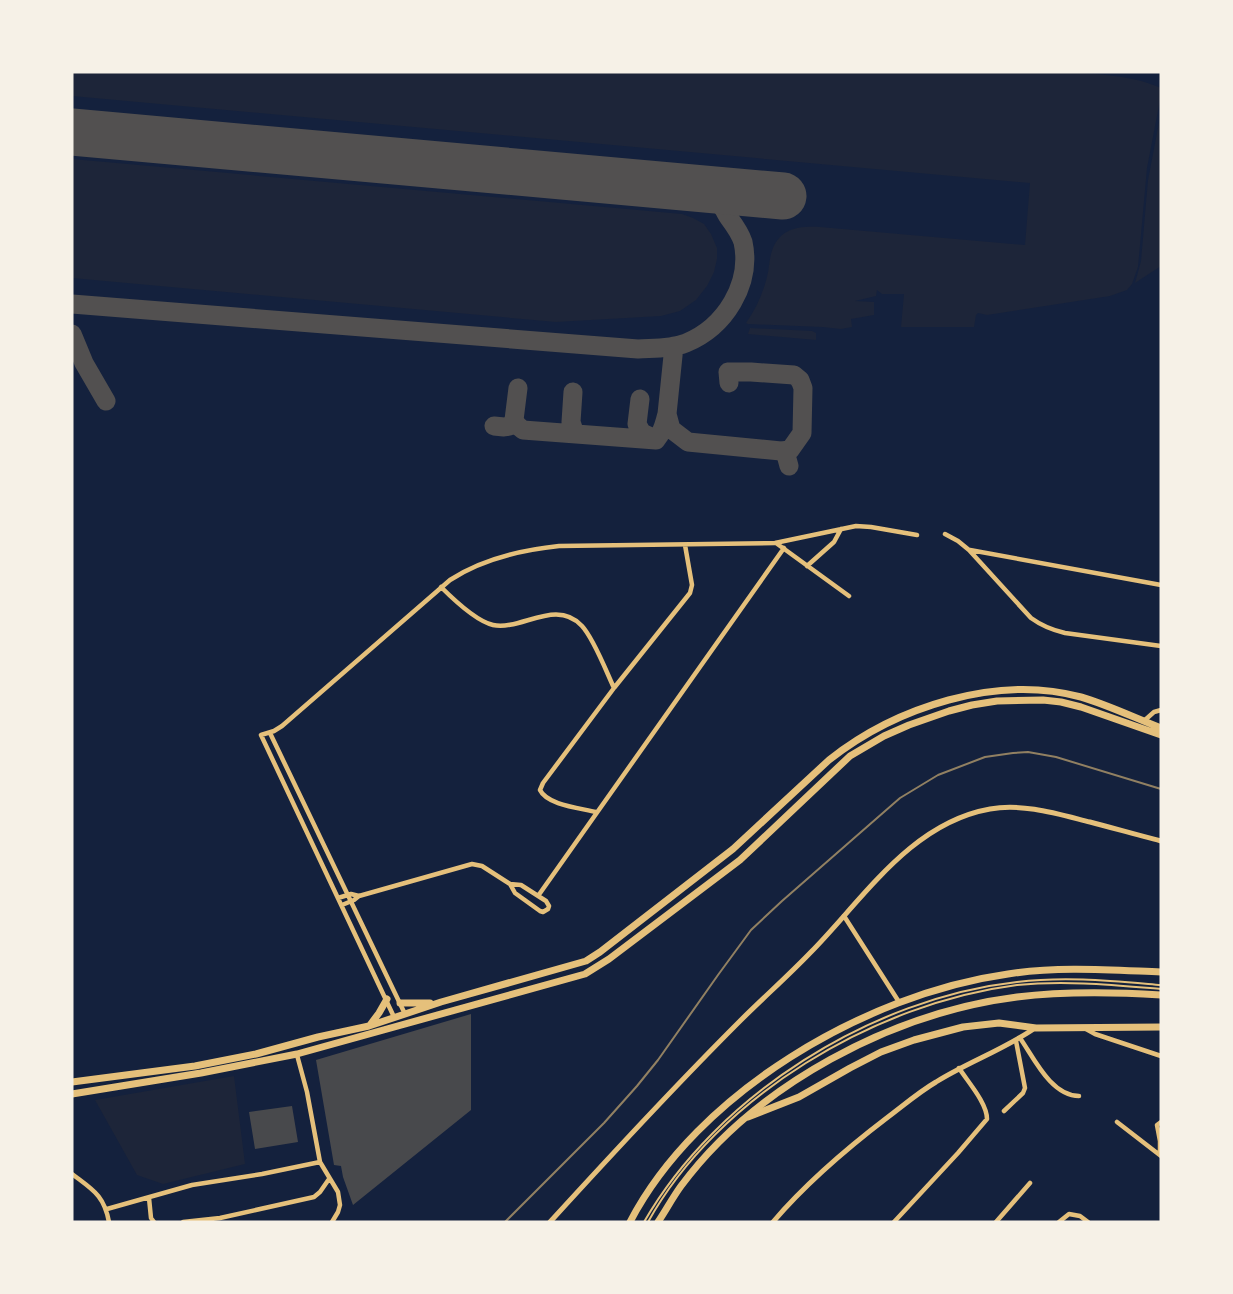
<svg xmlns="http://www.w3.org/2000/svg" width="1233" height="1294" font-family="'Titillium Web',sans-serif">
<rect width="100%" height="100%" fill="#14213d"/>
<path fill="#1d2539" d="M 72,72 L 1065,72 C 1097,74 1132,75 1161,88 L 1161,95 L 1147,168 L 1138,267 L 1132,284 L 1127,290 L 1110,296 L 987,315 L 978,313 L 976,315 L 974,327 L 901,327 L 904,294 L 882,294 L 877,290 L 876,296 L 855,301 L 874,302 L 874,315 L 851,319 L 852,327 L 841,329 L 822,327 L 748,324 L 746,323 C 756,309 763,293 767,277 C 769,269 769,262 771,254 C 778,229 796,226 820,227 L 1025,245 L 1030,183 L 72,96 Z
M 1161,112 L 1161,266 L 1135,283 L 1141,261 L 1148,180 Z
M 72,159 L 682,214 L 693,218 L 704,224 L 711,234 L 717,248 L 717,259 L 714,272 L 707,286 L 696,300 L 680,311 L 661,316 L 556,322 L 72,278 Z
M 750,328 L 812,331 L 816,333 L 816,340 L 748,334 Z
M 234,1076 L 245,1164 L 163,1184 L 137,1175 L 95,1100 Z"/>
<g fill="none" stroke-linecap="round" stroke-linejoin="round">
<path stroke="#525050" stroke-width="19" d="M 72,304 L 638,349 C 654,348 671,349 686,343 C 725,327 752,284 743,242 C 740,233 735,226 729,218 C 726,214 724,208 720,205 C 712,197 696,192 686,187
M 72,334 L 84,363 L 106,401
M 674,346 L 667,414 L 671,429 L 688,442 L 781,451 L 786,455 L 789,466
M 729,383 L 728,372 L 751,372 L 794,375 L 800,380 L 803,388 L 802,433 L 790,450 L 781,451
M 518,388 L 514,420 L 517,425 L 523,430 L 656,440 C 663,432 664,424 667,414
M 573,392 L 571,422 L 575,434
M 640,399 L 637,424 L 642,433 L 655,439
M 494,426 L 504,427 L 510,426 L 514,420"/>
<path stroke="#525050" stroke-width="47" d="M 72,132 L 783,196"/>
</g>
<path fill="#48494c" d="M 471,1014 L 471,1110 L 353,1205 L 343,1177 L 341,1166 L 334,1165 L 316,1060 Z
M 292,1106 L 298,1142 L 255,1149 L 249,1112 Z"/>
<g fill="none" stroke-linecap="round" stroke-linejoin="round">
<path stroke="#e5c07b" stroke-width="2" d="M 644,1222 C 717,1095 872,998 1017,982 C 1066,976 1113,981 1161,985
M 648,1222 C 718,1096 876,1003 1017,985 C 1065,980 1114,985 1161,989"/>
<path stroke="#e5c07b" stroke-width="4.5" d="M 945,534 L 958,541 L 969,550 L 1031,618 C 1042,626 1052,630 1065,633 L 1161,646
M 776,543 L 849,596
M 970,550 L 1161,585
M 807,566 L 834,542 L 841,529
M 441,587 C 453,599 476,621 493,625 C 521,631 556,598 582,626 C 594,639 606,671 614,688
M 1145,720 L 1154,712 L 1161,710
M 270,733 L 405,1014
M 596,812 C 580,808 547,805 540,790 L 543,783 L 614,688 L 690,593 L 692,585 L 685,545
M 538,896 L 784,548
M 338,898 L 351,894 L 359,896 L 472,864 L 482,866 L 510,884 L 521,885 L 546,901 L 549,906 L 548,909 L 543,912 L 540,911 L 515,893 L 510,884
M 342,905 L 354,900 L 359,896
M 844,916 L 899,1002
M 394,1017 L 261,735 L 274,731 L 282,726 L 450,580 C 482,559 521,550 559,546 L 775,543 L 856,526 L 871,527 L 917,535
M 1086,1029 L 1095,1034 L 1161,1056
M 1020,1038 C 1034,1058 1051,1096 1079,1096
M 297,1055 L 307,1092 L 320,1162 L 338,1192 L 340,1205 L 338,1212 L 332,1222
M 1004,1111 L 1023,1093 L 1025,1088 L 1016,1041
M 1117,1122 L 1161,1156
M 1160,1154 L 1160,1141 L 1157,1125 L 1161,1122
M 72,1174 C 93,1190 104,1195 109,1222
M 149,1198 L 151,1218 L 154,1222
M 107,1209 L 192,1185 L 262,1174 L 320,1162
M 183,1222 L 220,1218 L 314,1197 L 320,1192 L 329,1179
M 894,1222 L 958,1153 L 987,1119 C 987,1103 968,1082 959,1068
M 996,1222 L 1030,1183
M 1059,1222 L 1069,1214 L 1080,1216 L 1088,1222"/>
<path stroke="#e5c07b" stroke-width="5" d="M 550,1222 C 612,1154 674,1087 739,1022 C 763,998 788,976 811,952 C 864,898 911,823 990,809 C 1023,803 1058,814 1090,822 C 1113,828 1137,835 1161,841
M 773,1222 C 807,1182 846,1149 888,1117 C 904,1105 919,1092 936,1082 C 968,1062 1005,1049 1035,1028"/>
<path stroke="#e5c07b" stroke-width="7" d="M 400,1003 L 430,1003
M 370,1025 L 379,1013 L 387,999
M 72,1082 L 195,1066 L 256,1054 L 318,1037 L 369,1026 L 441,1002 L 586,961 L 600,952 L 733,849 L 829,760 C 896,707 997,674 1081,697 C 1108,705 1135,718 1161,728
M 72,1094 L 201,1073 L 297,1054 L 585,974 L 609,959 L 740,860 L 850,756 L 884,736 L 909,725 L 949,711 L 972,705 L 997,701 L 1043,700 L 1061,702 L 1081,707 L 1161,735
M 748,1117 L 799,1097 L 850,1068 L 881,1052 L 914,1040 L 963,1027 L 999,1023 L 1036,1028 L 1161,1027"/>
<path stroke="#e5c07b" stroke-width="7" d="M 630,1222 C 697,1093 865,994 1008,974 C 1059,966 1110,970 1161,972
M 658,1222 C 666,1210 673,1197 681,1186 C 757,1084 892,1013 1017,997 C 1066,991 1113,992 1161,995"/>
<path stroke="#918062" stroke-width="2" d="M 505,1222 L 604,1123 L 637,1086 L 658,1060 L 718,975 L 751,930 L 782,901 L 900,798 L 938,775 L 985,757 L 1013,753 L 1028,752 L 1056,757 L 1161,789"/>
</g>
<rect width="1233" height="1294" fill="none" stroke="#f6f1e7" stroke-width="147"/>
</svg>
